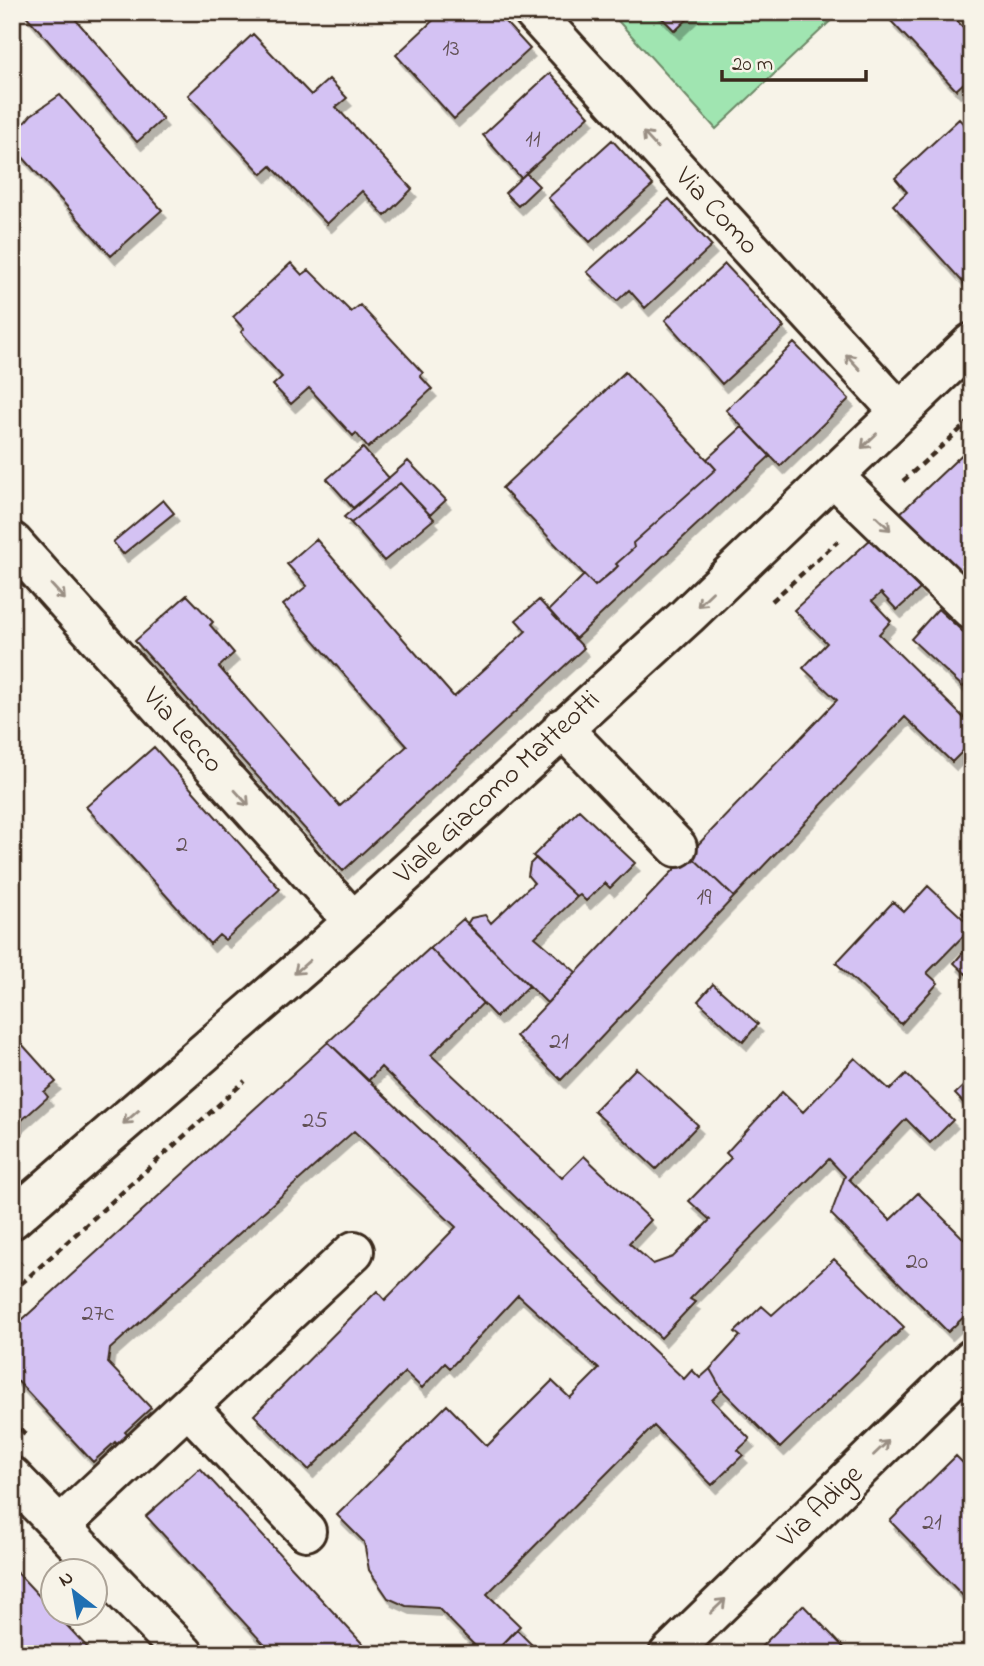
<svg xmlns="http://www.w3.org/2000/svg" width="984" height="1666" font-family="'Indie Flower',sans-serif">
<defs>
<filter id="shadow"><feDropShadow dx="4.5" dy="8" stdDeviation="0" flood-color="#0004"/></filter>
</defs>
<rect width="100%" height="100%" fill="#f7f3e8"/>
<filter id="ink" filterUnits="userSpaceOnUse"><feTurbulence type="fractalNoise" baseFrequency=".0143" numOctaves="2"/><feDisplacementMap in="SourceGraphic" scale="14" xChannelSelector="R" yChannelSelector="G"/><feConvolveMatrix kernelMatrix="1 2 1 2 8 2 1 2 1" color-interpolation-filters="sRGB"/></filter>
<g filter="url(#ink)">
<path fill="#a0e5b1" stroke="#6e8868" stroke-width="2" d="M 610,12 L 840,12 L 716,129 Z"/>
<path fill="#d4c2f3" stroke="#3b2a1e" stroke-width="2" filter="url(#shadow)" d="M 23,12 L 69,12 L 163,119 L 137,142 Z
M 442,12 L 496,12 L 530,49 L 454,119 L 396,55 Z
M 656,12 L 695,12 L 675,31 Z
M 899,12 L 949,12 L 972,37 L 972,88 L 966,81 L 956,90 L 890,20 Z
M 253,34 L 311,95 L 329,79 L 347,98 L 336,107 L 412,189 L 385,216 L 362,191 L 327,224 L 271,166 L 262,174 L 188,95 Z
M 550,73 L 589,116 L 521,178 L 483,135 Z
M 60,95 L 162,210 L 111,256 L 12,145 L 12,137 L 31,115 Z
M 959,119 L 972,133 L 972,287 L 969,289 L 893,205 L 907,192 L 895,178 Z
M 612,140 L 653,185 L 590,242 L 548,198 Z
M 526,173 L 539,186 L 518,206 L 505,193 Z
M 669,199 L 712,246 L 645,308 L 629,290 L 617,301 L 587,272 Z
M 291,263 L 302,275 L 309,270 L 351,312 L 360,305 L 423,373 L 420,376 L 432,389 L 368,448 L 356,433 L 353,436 L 309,388 L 291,404 L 273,385 L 282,377 L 241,332 L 244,329 L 233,317 Z
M 725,264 L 784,327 L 722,384 L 665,320 Z
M 794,343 L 849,399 L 780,466 L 726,410 Z
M 625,372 L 716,469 L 633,543 L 634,548 L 616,564 L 618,566 L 595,586 L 502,488 Z
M 742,427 L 770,456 L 575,639 L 549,610 L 584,575 L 595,586 L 613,571 L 618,566 L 616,564 L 634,548 L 633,543 L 716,469 L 707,459 Z
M 972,445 L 970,523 L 972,595 L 895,518 Z
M 363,448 L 389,478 L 353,508 L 327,479 Z
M 408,461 L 446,500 L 430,515 L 400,483 L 351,523 L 344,517 Z
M 400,483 L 434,519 L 384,561 L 351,523 Z
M 163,500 L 174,513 L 123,554 L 113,542 Z
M 873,537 L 920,589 L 897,610 L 881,593 L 872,601 L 891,621 L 879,634 L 972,726 L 972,750 L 968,746 L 952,762 L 905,717 L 734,897 L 689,854 L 837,700 L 803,668 L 827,643 L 794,610 Z
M 316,539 L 454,697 L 526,631 L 516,620 L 539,600 L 584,648 L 343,871 L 135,641 L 187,595 L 213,622 L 210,625 L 234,653 L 219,667 L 340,806 L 407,746 L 283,605 L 307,586 L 287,564 Z
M 938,609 L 972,640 L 972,678 L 963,687 L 911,639 Z
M 154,747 L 280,889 L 225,940 L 219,935 L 210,944 L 86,807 Z
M 579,810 L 635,863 L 610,888 L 605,883 L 586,901 L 580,895 L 577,897 L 533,856 Z
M 689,854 L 734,897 L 561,1080 L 516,1036 Z
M 536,858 L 577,897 L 535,937 L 576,972 L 547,1003 L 467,924 L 471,918 L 485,915 L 491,923 L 514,901 L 534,883 L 528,876 L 530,864 Z
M 928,886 L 972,927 L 927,973 L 938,983 L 901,1024 L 836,963 L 893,902 L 904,912 Z
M 972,902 L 972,923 L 962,913 Z
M 463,919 L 529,986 L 496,1017 L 430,948 Z
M 970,944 L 972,968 L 966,974 L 954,963 Z
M 430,948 L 483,1003 L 431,1055 L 562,1178 L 584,1156 L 651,1220 L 629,1243 L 653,1264 L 673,1257 L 710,1220 L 689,1201 L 731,1158 L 726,1153 L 782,1092 L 803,1112 L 855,1058 L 890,1090 L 906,1074 L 953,1120 L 930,1143 L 906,1119 L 849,1179 L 890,1220 L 918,1193 L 972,1247 L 972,1309 L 948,1332 L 831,1214 L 845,1176 L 829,1159 L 690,1299 L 695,1302 L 661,1338 L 381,1067 L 368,1081 L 328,1042 Z
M 713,984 L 758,1024 L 743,1042 L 698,1001 Z
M 12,1033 L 56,1082 L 44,1092 L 48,1097 L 12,1129 Z
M 328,1042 L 684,1379 L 692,1370 L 700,1378 L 710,1369 L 722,1390 L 712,1400 L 750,1439 L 738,1450 L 743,1455 L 712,1485 L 654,1426 L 487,1594 L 520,1626 L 493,1654 L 483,1654 L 438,1608 L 406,1606 L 388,1598 L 369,1570 L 364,1542 L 337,1515 L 447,1405 L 487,1446 L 552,1381 L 570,1398 L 599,1369 L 518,1295 L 450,1368 L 445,1363 L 422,1388 L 405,1372 L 309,1470 L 254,1415 L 377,1291 L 385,1300 L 456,1227 L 354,1131 L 110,1349 L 108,1363 L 151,1408 L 125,1432 L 128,1435 L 118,1445 L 115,1442 L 93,1462 L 12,1375 L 12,1329 Z
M 636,1068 L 698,1125 L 656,1169 L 594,1111 Z
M 972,1078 L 972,1112 L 955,1094 Z
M 834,1259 L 904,1327 L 780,1448 L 722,1390 L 710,1369 L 740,1336 L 735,1332 L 762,1306 L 772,1315 Z
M 956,1456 L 972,1472 L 972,1605 L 890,1521 Z
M 200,1468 L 372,1654 L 273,1654 L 146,1516 Z
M 12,1567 L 88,1648 L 82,1654 L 12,1654 Z
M 803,1605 L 850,1654 L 754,1654 Z
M 517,1630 L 541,1654 L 493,1654 Z"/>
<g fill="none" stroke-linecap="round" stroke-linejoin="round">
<defs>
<path id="minor" d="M 533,12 L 900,412
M 833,476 L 972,610
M 12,542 L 353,921
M 562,728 L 677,847
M 12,1219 L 312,959 L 687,616 L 972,343
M 188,1407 L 306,1531
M 12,1477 L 184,1654
M 60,1526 L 354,1251
M 669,1654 L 972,1359"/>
</defs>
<use href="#minor" stroke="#3b2a1e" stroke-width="44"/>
<path stroke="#3b2a1e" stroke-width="4.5" stroke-dasharray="7 5" stroke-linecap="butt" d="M 903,481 L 972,419
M 772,601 L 838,541
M 12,1271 L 22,1263
M 12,1292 L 245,1081
M 12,1420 L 27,1436"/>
<use href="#minor" stroke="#f7f3e8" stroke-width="38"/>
</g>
<defs><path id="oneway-shaft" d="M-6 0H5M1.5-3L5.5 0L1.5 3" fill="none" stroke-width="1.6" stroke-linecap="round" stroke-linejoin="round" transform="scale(1.75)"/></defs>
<g stroke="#998e83">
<use href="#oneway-shaft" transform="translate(650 140) rotate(-133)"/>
<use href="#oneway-shaft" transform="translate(853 362) rotate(-133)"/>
<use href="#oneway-shaft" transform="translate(869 441) rotate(136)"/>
<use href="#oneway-shaft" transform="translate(883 523) rotate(44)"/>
<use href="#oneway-shaft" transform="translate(58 592) rotate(48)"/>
<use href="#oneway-shaft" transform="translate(705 599) rotate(136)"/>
<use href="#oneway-shaft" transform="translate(242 798) rotate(48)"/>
<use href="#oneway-shaft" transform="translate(302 967) rotate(139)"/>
<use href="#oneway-shaft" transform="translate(131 1117) rotate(139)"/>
<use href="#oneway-shaft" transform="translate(881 1448) rotate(-44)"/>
<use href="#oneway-shaft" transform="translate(718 1606) rotate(-44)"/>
</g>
</g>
<g text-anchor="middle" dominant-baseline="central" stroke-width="5" stroke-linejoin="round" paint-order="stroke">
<g font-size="24" fill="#615053">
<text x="451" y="49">13</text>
<text x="533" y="140">11</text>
<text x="182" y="845">2</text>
<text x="704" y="898">19</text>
<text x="559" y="1042">21</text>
<text x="315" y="1121">25</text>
<text x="917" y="1262">20</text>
<text x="98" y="1314">27c</text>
<text x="932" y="1523">21</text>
</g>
<g font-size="28" fill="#3b2a1e" stroke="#f7f3e8">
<text transform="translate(716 212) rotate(47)">Via Como</text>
<text transform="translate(182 731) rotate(48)">Via Lecco</text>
<text transform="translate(498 788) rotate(-43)">Viale Giacomo Matteotti</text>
<text transform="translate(821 1507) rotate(-44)">Via Adige</text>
</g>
</g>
<rect width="984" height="1666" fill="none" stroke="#f7f3e8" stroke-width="42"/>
<rect x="21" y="21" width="942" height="1624" fill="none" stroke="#3b2a1e" stroke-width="2.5" filter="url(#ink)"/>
<g transform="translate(74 1592) rotate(329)"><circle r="33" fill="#f7f3e8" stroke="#aca397" stroke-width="2"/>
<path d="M0-5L12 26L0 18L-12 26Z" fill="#1f6fb2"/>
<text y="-10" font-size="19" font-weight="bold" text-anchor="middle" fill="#3b2a1e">N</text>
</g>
<path d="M722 70v10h144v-10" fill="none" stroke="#3b2a1e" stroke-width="3.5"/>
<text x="732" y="70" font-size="21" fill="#3b2a1e" stroke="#f7f3e8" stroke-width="5" paint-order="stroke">20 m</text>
</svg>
